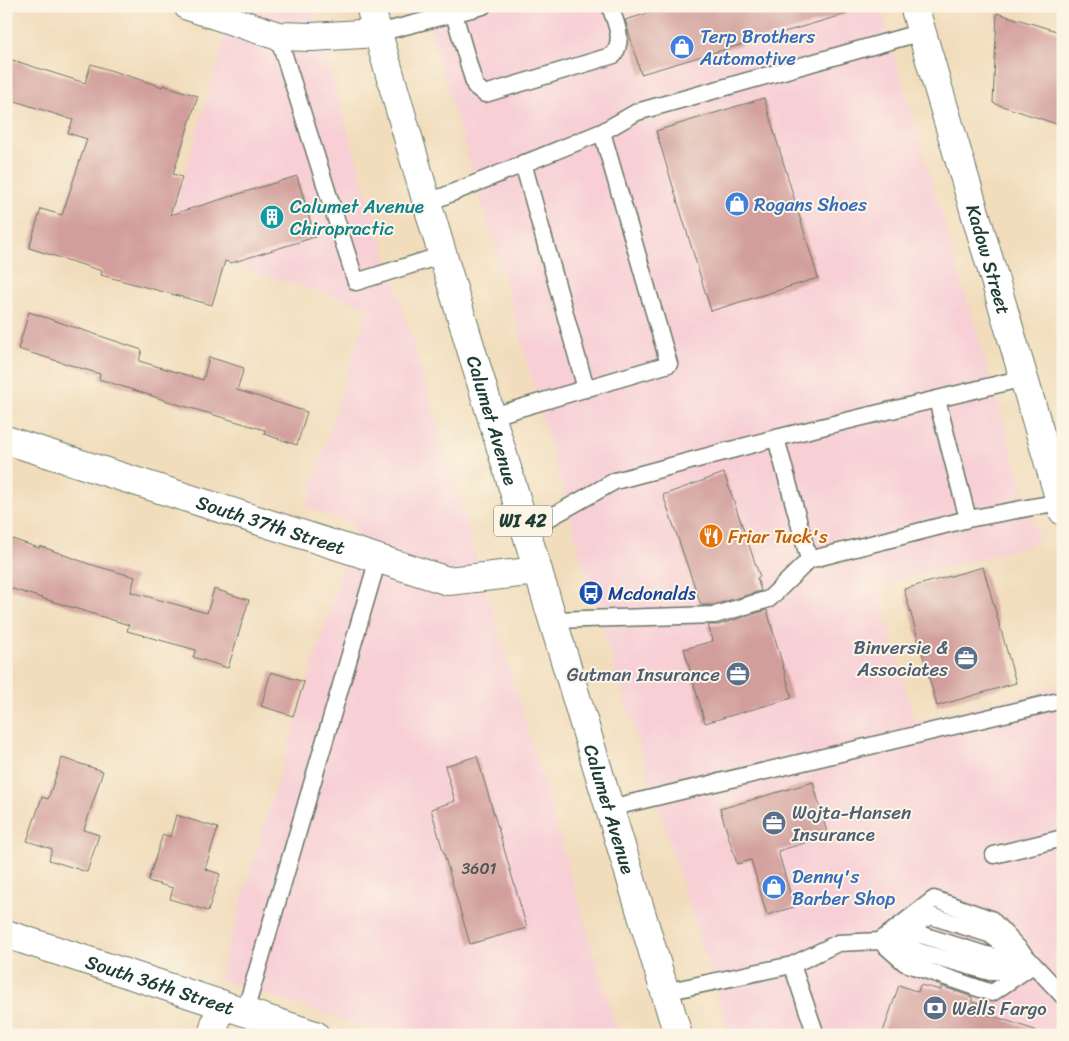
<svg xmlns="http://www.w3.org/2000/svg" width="1069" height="1041" font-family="Sriracha,sans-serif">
<rect width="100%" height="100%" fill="#fcf5e5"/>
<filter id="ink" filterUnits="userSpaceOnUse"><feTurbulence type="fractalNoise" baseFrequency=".02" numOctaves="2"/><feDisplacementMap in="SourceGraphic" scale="10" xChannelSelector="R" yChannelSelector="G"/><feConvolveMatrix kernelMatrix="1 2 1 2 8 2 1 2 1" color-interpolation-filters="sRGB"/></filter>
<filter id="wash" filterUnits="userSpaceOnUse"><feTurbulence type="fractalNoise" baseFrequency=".0096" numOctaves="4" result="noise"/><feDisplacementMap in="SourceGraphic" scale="20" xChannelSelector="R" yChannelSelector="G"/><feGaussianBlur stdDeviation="1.12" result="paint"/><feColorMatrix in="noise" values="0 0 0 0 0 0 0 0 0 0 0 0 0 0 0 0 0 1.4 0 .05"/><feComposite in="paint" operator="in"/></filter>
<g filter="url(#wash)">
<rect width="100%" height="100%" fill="#f1ddbc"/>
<path fill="#f7cfd5" d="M 234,6 L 310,6 L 419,362 L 618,1035 L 390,1035 L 218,979 L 355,525 L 306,507 L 368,307 L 164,244 Z
M 423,6 L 880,6 L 1039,543 L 878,586 L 915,722 L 1063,685 L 1063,1035 L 730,1035 L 591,593 L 502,271 Z"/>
<g id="blocks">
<path fill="#d19e9b" d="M 673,6 L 845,6 L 846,14 L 641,74 L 625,20 Z
M 997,13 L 1063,33 L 1063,126 L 993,103 Z
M 6,58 L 85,83 L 91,64 L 163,87 L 163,85 L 198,96 L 173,174 L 182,177 L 170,215 L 297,176 L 315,237 L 231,263 L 225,261 L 212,305 L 101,275 L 102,271 L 29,248 L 41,209 L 62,215 L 87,139 L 68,133 L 73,120 L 6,98 Z
M 764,98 L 818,278 L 711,311 L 656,131 Z
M 29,312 L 142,350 L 139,361 L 203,380 L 209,357 L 244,368 L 237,390 L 307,412 L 297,445 L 264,434 L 265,430 L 177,404 L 99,379 L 100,374 L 18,349 Z
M 724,473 L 760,577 L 757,578 L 761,591 L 713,605 L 701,605 L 663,495 Z
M 6,537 L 39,548 L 40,546 L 89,564 L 135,577 L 131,592 L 207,613 L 214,589 L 249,600 L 228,668 L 193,657 L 196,650 L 127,631 L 129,625 L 6,587 Z
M 983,567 L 1016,683 L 937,706 L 904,589 Z
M 767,610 L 792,698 L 705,723 L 684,649 L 713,641 L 708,625 L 718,625 Z
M 271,672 L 304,682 L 293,716 L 261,706 Z
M 477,756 L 527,928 L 470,944 L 431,809 L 455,801 L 445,766 Z
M 62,758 L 103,771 L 84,830 L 99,835 L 87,872 L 49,860 L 52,849 L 27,841 L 42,797 L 48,799 Z
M 813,782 L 828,836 L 778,851 L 794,907 L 767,915 L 751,860 L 737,864 L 720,809 Z
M 176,815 L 218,828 L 205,869 L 220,874 L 208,911 L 170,899 L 173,888 L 148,881 L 163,834 L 170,837 Z
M 899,985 L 918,992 L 920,985 L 941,990 L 941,986 L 972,997 L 972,1002 L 980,1004 L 978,1011 L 1035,1030 L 1034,1035 L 882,1035 Z"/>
</g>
</g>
<g filter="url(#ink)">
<use href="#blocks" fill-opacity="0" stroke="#687564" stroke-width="1"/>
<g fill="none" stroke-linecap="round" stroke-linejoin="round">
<defs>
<path id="lane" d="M 454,14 L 475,86 L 485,94 L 614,55 C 624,37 616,25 610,6
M 378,33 L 483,6
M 278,36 L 356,282 L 443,255
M 523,163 L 586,389
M 427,203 L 602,132 L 637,112 L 922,32
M 937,400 L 968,519
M 493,416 L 669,364 L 602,132
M 776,438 L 809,560
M 526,531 L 615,481 L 776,438 L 1024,378
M 553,620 L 715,615 L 769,599 L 809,560 L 968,519 L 1060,502
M 610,808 L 1063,700
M 994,855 L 1063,838
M 910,926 L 931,916 L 989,934 L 1007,947
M 881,940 L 934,899 L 991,919 L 1063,996
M 880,941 L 905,963 L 992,993 L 1033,965
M 885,942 L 990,972 L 1023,967
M 792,965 L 838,943 L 880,941 L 922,935 L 983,954 L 1033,965
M 665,992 L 792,965 L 816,1035
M 245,1012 L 378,559"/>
<g id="street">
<path d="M 188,6 L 278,36 L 312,37 L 378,33"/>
<path id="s1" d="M 914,6 L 1063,511"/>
<path id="s2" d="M 6,440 L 448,581 L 538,571"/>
<path id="s3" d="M 6,934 L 315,1035"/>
<path d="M 212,1035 L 221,1004"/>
</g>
<g id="primary">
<path id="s4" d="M 370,6 L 427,203 L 678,1035"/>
</g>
</defs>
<use href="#lane" stroke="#687564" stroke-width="19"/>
<use href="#street" stroke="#687564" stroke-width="30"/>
<use href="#primary" stroke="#687564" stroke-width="30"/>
<use href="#lane" stroke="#fff" stroke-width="16"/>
<use href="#street" stroke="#fff" stroke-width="28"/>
<use href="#primary" stroke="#fff" stroke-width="28"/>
</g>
</g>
<defs>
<symbol id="shop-disc" viewBox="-11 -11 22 22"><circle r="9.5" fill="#3f7fe0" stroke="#fcf5e5"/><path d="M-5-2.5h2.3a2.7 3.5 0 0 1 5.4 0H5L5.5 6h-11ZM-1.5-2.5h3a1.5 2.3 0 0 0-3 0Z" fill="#fff"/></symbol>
<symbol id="building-disc" viewBox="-11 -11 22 22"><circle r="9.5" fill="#0f9aa8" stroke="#fcf5e5"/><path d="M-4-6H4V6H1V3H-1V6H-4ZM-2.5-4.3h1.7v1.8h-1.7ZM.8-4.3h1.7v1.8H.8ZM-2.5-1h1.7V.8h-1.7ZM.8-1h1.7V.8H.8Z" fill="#fff"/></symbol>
<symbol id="restaurant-disc" viewBox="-11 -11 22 22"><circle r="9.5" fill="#e8710a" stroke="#fcf5e5"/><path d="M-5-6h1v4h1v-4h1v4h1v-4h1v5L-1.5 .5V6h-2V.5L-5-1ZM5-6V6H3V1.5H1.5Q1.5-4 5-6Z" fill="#fff"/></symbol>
<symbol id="bus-disc" viewBox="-11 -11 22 22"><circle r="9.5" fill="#1a4fb4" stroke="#fcf5e5"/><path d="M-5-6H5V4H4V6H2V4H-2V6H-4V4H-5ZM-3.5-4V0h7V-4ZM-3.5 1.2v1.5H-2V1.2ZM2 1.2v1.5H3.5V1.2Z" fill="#fff"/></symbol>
<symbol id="office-disc" viewBox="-11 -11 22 22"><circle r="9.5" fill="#5c6f8a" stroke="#fcf5e5"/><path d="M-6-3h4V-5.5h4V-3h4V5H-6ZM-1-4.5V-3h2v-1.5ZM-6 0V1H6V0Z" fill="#fff"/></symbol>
<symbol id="bank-disc" viewBox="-11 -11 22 22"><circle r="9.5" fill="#5c6f8a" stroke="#fcf5e5"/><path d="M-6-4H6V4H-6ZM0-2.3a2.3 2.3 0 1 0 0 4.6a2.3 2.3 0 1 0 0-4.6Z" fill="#fff"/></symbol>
</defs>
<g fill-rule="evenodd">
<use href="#shop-disc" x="668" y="33" width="28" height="28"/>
<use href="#shop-disc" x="723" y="190" width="28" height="28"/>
<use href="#building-disc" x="258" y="203" width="28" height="28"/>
<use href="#restaurant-disc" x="697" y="522" width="28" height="28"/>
<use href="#bus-disc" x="577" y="579" width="28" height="28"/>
<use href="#office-disc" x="952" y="644" width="28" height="28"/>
<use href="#office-disc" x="724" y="660" width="28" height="28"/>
<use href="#office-disc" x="760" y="809" width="28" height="28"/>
<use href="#shop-disc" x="760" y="873" width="28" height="28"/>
<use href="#bank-disc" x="921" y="994" width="28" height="28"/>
</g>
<g text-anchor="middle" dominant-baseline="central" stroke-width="4" stroke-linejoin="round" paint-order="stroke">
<g font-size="16" fill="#4c554e">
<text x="479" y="868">3601</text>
</g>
<rect fill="#fcf5e5" stroke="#617469" stroke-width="1" x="494" y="505.5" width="58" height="31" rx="4"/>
<g font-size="18" font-weight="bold" fill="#1f3d34">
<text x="523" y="521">WI 42</text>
</g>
<g font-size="19" fill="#366cbe" stroke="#fcf5e5" text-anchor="start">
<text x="700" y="36">Terp Brothers<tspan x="700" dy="22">Automotive</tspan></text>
<text x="754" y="204">Rogans Shoes</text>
<text x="792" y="876">Denny's<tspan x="792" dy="22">Barber Shop</tspan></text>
</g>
<g font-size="19" fill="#0d838f" stroke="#fcf5e5" text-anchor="start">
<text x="290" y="206">Calumet Avenue<tspan x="290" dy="22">Chiropractic</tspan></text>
</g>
<g font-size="19" fill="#1f3d34" stroke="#fcf5e5">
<text stroke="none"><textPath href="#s1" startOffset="264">Kadow Street</textPath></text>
<text stroke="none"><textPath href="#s4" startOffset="432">Calumet Avenue</textPath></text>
<text stroke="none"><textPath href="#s2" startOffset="278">South 37th Street</textPath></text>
<text stroke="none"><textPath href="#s4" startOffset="838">Calumet Avenue</textPath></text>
<text stroke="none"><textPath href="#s3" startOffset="162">South 36th Street</textPath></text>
</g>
<g font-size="19" fill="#c56008" stroke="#fcf5e5" text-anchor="start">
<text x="728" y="536">Friar Tuck's</text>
</g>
<g font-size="19" fill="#164399" stroke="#fcf5e5" text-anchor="start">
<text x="608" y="593">Mcdonalds</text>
</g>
<g font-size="19" fill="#4e5e75" stroke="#fcf5e5" text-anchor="end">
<text x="948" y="647">Binversie &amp;<tspan x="948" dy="22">Associates</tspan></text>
<text x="720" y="674">Gutman Insurance</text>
<text x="792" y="812" text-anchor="start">Wojta-Hansen<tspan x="792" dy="22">Insurance</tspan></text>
<text x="952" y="1008" text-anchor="start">Wells Fargo</text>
</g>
</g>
<rect width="1069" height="1041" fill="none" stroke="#fcf5e5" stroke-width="25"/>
</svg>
